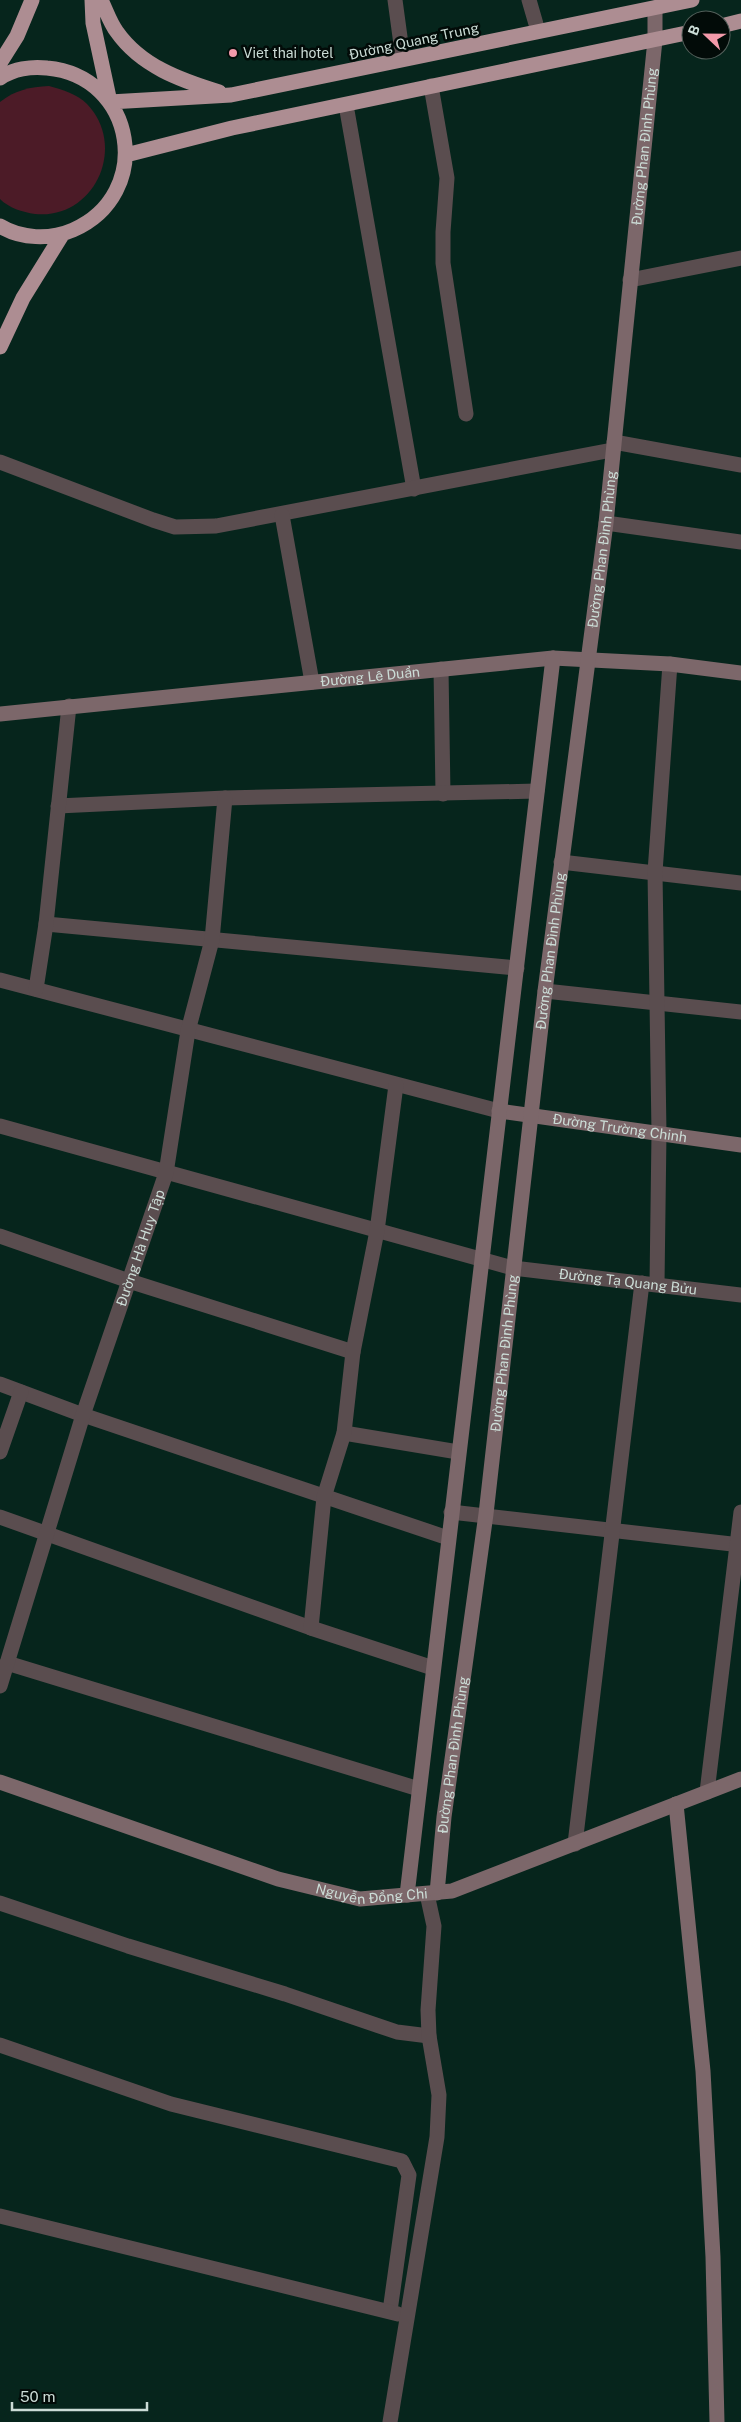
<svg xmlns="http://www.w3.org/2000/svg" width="741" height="2422" font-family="'Public Sans',sans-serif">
<rect width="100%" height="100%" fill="#06251c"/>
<path fill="#4c1b27" d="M 49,86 C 63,90 77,94 87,104 C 128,147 94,220 35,214 C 22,212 9,208 0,199 L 0,102 C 15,90 30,87 49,86 Z"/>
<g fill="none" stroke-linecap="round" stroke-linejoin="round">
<g stroke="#5a4d4f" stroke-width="15">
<path d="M 395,0 L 403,59"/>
<path d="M 529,0 L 538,31"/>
<path d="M 431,86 L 447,178 L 443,232 L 443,263 L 466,414"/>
<path d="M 346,105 L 414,489"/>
<path d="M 630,280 L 741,258"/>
<path d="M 614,442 L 741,465"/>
<path d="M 0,462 L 153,520 L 175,527 L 216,526 L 612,450"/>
<path d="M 282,515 L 312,682"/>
<path d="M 606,523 L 741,542"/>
<path d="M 441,669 L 443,794"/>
<path d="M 58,806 L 225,798 L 537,791"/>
<path d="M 561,862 L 741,883"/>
<path d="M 46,924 L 517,968"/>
<path d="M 0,980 L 499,1111"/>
<path d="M 36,989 L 46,924 L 69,706"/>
<path d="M 545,991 L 741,1012"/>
<path id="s1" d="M 0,1126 L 513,1268 L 741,1295"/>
<path d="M 0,1236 L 129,1281 L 353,1352"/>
<path d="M 657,1284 L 659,1133 L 655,872 L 670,664"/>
<path d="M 0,1384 L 83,1415 L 448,1538"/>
<path d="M 344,1433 L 458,1452"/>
<path d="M 0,1452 L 21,1392"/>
<path d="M 451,1512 L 741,1545"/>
<path d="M 0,1517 L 311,1628 L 433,1668"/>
<path d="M 311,1628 L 324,1497 L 344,1433 L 353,1352 L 377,1231 L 396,1085"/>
<path d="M 7,1663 L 419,1789"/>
<path id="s2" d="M 0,1686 L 83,1415 L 166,1173 L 188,1031 L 212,940 L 225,798"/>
<path d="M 707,1792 L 741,1512"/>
<path d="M 575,1844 L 642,1283"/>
<path d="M 0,1903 L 128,1946 L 285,1994 L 397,2032 L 429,2036"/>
<path d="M 0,2045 L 171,2104 L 402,2161 L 409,2175 L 390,2311"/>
<path d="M 0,2216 L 398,2314"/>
<path d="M 390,2422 L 437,2137 L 439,2095 L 429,2036 L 428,2010 L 434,1926 L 427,1894"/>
</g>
<g stroke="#7c676a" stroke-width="15">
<path id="s3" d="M 0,714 L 553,658 L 670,664 L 741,673"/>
<path id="s4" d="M 499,1111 L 741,1145"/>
<path id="s5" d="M 0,1782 L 278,1879 L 360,1899 L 452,1891 L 741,1779"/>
<path d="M 676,1804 L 703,2071 L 713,2257 L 717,2422"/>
<path id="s6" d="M 437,1893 L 444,1817 L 486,1514 L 545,991 L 606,523 L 655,40 L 655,8"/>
<path d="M 407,1895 L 553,658"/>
</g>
<path stroke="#ad8d92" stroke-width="15" d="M 92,0 L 93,23 L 110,102 L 231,95 L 692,0
M 101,0 C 106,10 110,23 117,32 C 141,66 180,80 219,92
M 721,26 L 741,21
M 0,63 L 17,36 L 32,0
M 0,78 C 13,69 31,66 47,68 C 136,76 155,194 73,230 C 50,240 21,239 0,226
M 126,155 L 232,128 L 691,32
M 0,347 L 23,298 L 62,235"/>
</g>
<circle fill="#f39aaa" stroke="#020b08" stroke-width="2" cx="233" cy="53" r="5"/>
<g text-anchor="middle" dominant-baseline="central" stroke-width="5" stroke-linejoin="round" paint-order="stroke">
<g font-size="14" fill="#cbdcd6" stroke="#020b08">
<text transform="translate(414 41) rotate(-12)">Đường Quang Trung</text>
<text stroke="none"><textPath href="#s6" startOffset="1759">Đường Phan Đình Phùng</textPath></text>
<text stroke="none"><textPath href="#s6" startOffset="1354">Đường Phan Đình Phùng</textPath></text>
<text stroke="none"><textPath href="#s3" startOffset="372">Đường Lê Duẩn</textPath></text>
<text stroke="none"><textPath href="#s6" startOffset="949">Đường Phan Đình Phùng</textPath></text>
<text stroke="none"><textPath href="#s4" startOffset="122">Đường Trường Chinh</textPath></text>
<text stroke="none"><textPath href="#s2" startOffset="460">Đường Hà Huy Tập</textPath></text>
<text stroke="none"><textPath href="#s1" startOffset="648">Đường Tạ Quang Bửu</textPath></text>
<text stroke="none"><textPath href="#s6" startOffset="544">Đường Phan Đình Phùng</textPath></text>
<text stroke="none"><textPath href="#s6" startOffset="139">Đường Phan Đình Phùng</textPath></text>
<text stroke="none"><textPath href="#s5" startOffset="390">Nguyễn Đổng Chi</textPath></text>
</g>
<g font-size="14" fill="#cbdcd6" stroke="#020b08" text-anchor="start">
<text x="243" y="53">Viet thai hotel</text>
</g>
</g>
<g transform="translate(706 35) rotate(292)"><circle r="24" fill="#020b08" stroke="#525f5a"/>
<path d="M0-4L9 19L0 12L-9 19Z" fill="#f39aaa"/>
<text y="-8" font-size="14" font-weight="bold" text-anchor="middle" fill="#cbdcd6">B</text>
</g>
<path d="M12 2402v8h135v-8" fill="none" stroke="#cbdcd6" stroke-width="2.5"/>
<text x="20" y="2402" font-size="15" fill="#cbdcd6" stroke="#020b08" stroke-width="4" paint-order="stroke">50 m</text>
</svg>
